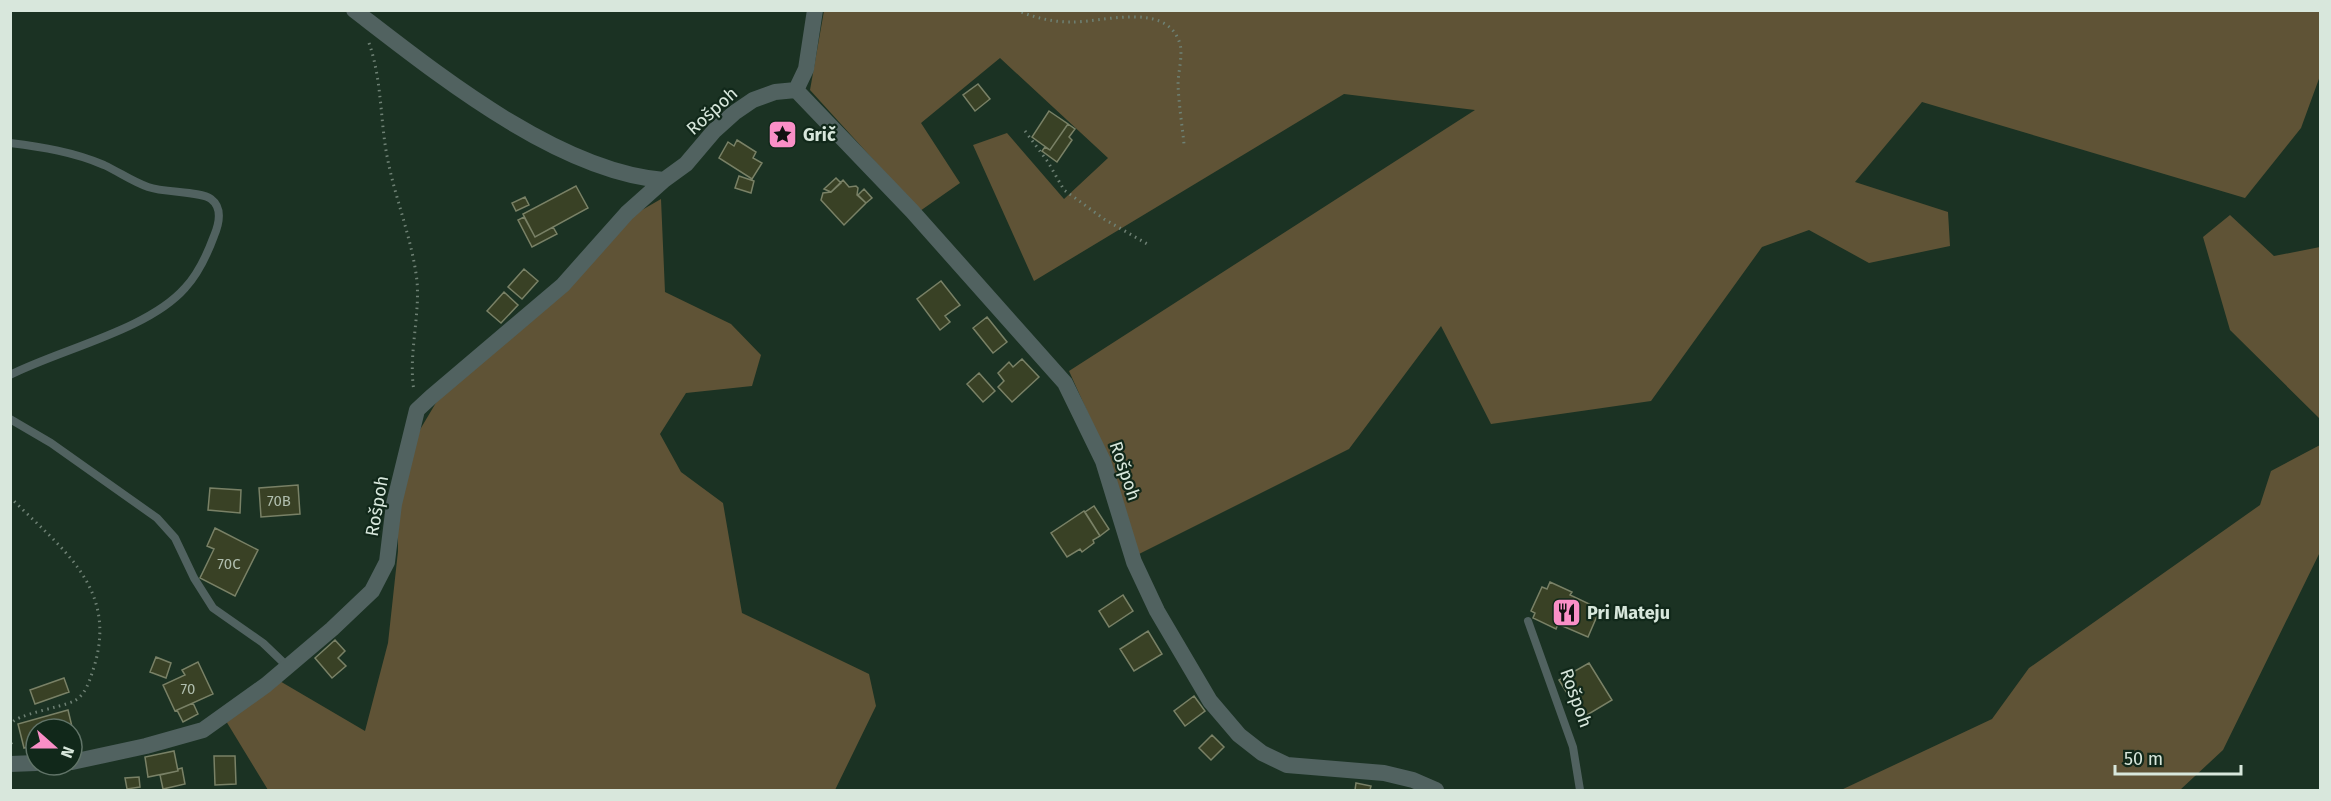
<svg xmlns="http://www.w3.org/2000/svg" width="2331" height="801" font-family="'Fira Sans',sans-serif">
<rect width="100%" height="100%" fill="#1b3223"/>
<path fill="#5f5336" d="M 824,11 L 2320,11 L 2320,76 L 2301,128 L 2245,198 L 1922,102 L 1855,182 L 1948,212 L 1950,246 L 1869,263 L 1809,230 L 1762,247 L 1651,401 L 1491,424 L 1441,326 L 1349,449 L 1139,554 L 1109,460 L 1069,371 L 1475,110 L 1344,94 L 1034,281 L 973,145 L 1007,133 L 1064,199 L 1108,158 L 1000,58 L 921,123 L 960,183 L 920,211 L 810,90 Z
M 661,199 L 665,292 L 731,324 L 761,355 L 752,386 L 686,393 L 660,434 L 681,472 L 723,503 L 742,613 L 869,674 L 876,706 L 835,790 L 268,790 L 226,721 L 278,680 L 365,731 L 388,643 L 398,551 L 398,504 L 415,438 L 440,396 L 635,214 Z
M 2230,215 L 2274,256 L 2320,247 L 2320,419 L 2230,330 L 2203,237 Z
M 2320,445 L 2320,552 L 2223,750 L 2180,790 L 1841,790 L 1992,719 L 2029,668 L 2260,505 L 2271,471 Z"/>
<path fill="#394125" stroke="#798166" stroke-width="1.5" d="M 978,84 L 990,99 L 975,111 L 963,95 Z
M 1049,111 L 1068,124 L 1050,150 L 1032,137 Z
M 1068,124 L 1075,129 L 1069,137 L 1072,140 L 1057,162 L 1042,151 L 1045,147 L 1050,150 Z
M 737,140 L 756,152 L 753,158 L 762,163 L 752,179 L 719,158 L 728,142 L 734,146 Z
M 739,176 L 754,181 L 751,193 L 735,188 Z
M 836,178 L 841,183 L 831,192 L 824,189 Z
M 843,180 L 849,187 L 856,186 L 858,188 L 857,195 L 866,203 L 844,225 L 821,200 L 823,193 L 831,192 Z
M 576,186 L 588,208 L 535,237 L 523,214 Z
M 864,189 L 872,198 L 866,203 L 858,195 Z
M 525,197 L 529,205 L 516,211 L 512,203 Z
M 524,217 L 535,237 L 553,227 L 557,234 L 532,247 L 518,220 Z
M 524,269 L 538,281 L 522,299 L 508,287 Z
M 941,281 L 960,305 L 945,316 L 950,322 L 940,330 L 917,299 Z
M 504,292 L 518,305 L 501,323 L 487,311 Z
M 987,317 L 1007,342 L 993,353 L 973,328 Z
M 1022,359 L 1039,377 L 1012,402 L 998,387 L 1004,381 L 998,373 L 1009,362 L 1013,367 Z
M 979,373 L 995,391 L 983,402 L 967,384 Z
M 298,485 L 300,514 L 261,517 L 259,488 Z
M 210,488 L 241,490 L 240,513 L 208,510 Z
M 1094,506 L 1109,529 L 1100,536 L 1085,512 Z
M 1084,511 L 1100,536 L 1093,540 L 1094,543 L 1082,552 L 1080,549 L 1067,557 L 1051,533 Z
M 215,528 L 258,550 L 235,596 L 200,578 L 214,549 L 207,546 Z
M 1550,582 L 1572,592 L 1570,595 L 1600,609 L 1588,637 L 1558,624 L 1556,629 L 1533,618 L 1535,613 L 1531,611 L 1542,587 L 1547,589 Z
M 1123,595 L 1133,611 L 1109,627 L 1099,611 Z
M 1148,631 L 1162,654 L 1134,671 L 1120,649 Z
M 335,640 L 345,651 L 338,658 L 346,666 L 332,678 L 315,658 Z
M 156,657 L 171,663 L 166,678 L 150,672 Z
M 198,662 L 213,694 L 175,711 L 163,685 L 185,675 L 182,670 Z
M 1589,663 L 1612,700 L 1582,718 L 1559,680 Z
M 64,678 L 69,692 L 35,704 L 30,690 Z
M 1194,696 L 1205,711 L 1185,726 L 1174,711 Z
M 193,703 L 198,714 L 183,722 L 177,710 Z
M 68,710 L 74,735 L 72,735 L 72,729 L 36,729 L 36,745 L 24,748 L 18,724 Z
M 1212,735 L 1224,747 L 1211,760 L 1199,748 Z
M 174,751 L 178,771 L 148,777 L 145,757 Z
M 214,756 L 235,756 L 236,784 L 215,785 Z
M 182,768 L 185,784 L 163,789 L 160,775 L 178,771 L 178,769 Z
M 139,777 L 140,787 L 127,789 L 125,778 Z
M 1356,783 L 1371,786 L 1370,790 L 1355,790 Z"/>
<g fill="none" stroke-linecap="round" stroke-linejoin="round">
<path stroke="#6e8174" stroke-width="3" stroke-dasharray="1.5 4.5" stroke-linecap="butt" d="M 1016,10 C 1033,17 1051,22 1070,22 C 1102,23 1167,0 1180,44 C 1183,56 1178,72 1178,85 C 1179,105 1182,125 1184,144
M 369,43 C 382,80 380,119 387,156 C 395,199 412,238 417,281 C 420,318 408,355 414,391
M 1025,131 L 1048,162 L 1064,190 L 1104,219 L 1149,245
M 10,497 C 59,547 119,586 94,667 C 90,679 86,695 74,701 C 60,708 15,714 10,725
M 10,737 L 12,747"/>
<path stroke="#516260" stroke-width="8" d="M 10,143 C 42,147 74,152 104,165 C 119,172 133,182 148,187 C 165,193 200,191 211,199 C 223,208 219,224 214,236 C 207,255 199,273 185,288 C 148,330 61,349 10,375
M 10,419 L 51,443 L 157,518 L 175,538 L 194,578 L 213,608 L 263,643 L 288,667
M 1528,621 L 1573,747 L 1580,790"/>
<path stroke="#516260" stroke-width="16" d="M 354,10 C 436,73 558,172 664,180
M 796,90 L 912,211 L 1065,383 L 1103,461 L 1134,562 L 1157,611 L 1210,701 L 1239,735 L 1262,753 L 1287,765 L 1384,773 L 1413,780 L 1436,790
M 796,90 L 806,69 L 815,10
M 72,762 L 146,746 L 203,730 L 266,685 L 332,629 L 372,591 L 387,562 L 394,504 L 417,410 L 431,397 L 563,285 L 627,213 L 664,180 L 686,164 L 714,131 L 734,113 L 753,100 L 775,92 L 796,90
M 10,764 L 36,763"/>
</g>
<defs>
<symbol id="sight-square" viewBox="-11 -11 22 22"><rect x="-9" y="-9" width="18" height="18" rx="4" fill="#fa8fc7" stroke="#11281a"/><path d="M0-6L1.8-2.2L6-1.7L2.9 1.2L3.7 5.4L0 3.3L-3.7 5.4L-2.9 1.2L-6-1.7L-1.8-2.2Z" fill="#111"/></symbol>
<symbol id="restaurant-square" viewBox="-11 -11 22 22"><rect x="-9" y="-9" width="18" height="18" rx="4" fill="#fa8fc7" stroke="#11281a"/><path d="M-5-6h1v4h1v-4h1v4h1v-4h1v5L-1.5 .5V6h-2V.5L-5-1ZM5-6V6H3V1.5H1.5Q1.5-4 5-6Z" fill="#111"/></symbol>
</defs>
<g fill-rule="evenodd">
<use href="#sight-square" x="766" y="118" width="33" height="33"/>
<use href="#restaurant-square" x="1550" y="596" width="33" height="33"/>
</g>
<g text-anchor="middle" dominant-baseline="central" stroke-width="4.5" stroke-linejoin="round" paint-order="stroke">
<g font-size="15" fill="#b0beae">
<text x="279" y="501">70B</text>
<text x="229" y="564">70C</text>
<text x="188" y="689">70</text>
</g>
<g font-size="18" fill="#d8e7dc" stroke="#11281a">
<text transform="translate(712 111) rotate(-42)">Rošpoh</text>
<text transform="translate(1125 471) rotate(71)">Rošpoh</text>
<text transform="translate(377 506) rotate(-80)">Rošpoh</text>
<text transform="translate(1576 698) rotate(70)">Rošpoh</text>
</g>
<g font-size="18" font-weight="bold" fill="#d8e7dc" stroke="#11281a" text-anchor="start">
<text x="803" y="135">Grič</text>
<text x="1587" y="613">Pri Mateju</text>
</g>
</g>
<rect width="2331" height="801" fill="none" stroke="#d8e7dc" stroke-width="24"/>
<g transform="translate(54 747) rotate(111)"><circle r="28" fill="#11281a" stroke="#617468" stroke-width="1.5"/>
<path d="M0-4.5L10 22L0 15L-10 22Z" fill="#fa8fc7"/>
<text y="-9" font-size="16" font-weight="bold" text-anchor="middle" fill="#d8e7dc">N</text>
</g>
<path d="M2115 765v9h126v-9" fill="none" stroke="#d8e7dc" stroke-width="3"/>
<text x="2124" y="765" font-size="18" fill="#d8e7dc" stroke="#11281a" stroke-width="4.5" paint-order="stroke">50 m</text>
</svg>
